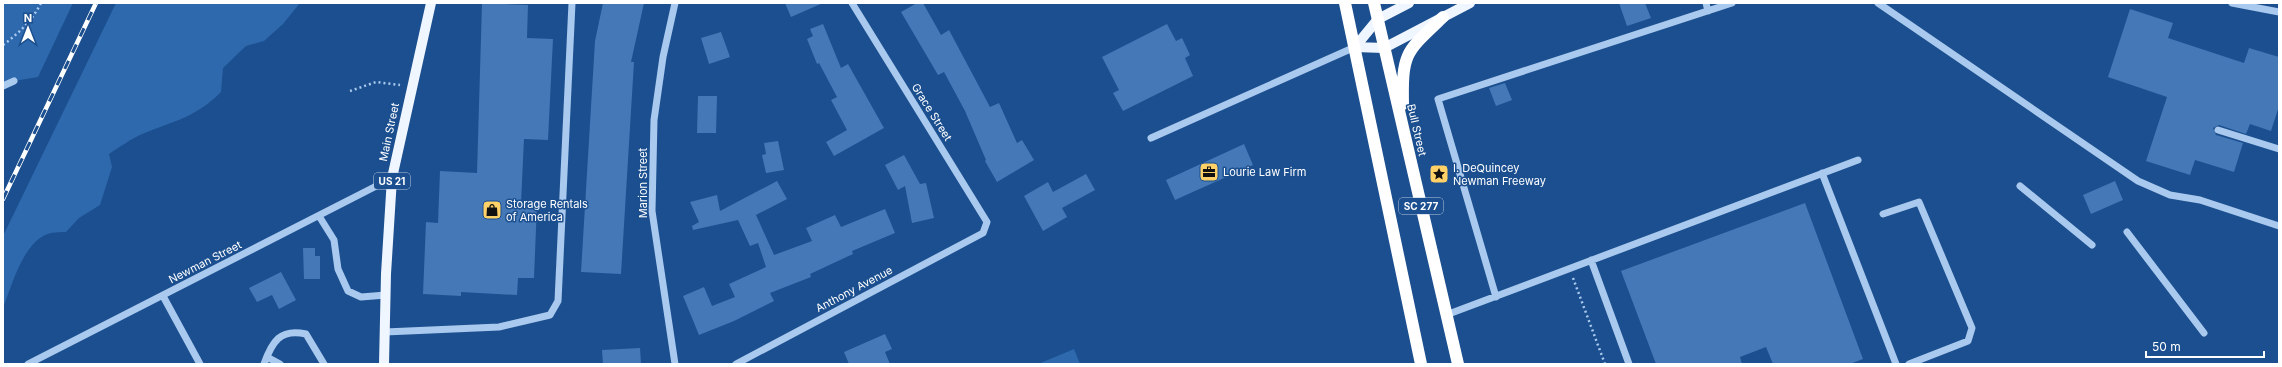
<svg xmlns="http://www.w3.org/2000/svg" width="2282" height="367" font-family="Inter,sans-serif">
<rect width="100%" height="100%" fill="#1b4f8f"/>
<path fill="#2e69ad" d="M 3,3 L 73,3 L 38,77 L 14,81 L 3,86 Z
M 116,3 L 300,3 L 283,24 L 264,41 L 246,46 L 223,68 L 221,92 C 193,120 171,121 138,136 C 128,141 118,148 109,154 L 112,167 L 100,205 L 79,218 L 66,232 C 61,232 56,232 51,233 C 24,239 12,285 3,308 L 3,236 Z
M 1074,349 L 1080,364 L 1038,364 Z"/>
<path fill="#4478b7" d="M 482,3 L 528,5 L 527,38 L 553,39 L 548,140 L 524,139 L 521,203 L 537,204 L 534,278 L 518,278 L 517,295 L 461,292 L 461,296 L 423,294 L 426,222 L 438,223 L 440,171 L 477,173 Z
M 603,3 L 644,3 L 631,62 L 634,62 L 621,274 L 581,272 L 595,41 Z
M 785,3 L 823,3 L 791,17 Z
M 917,3 L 923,3 L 941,35 L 949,30 L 990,107 L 999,103 L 1017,143 L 1022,140 L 1034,160 L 997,182 L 985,161 L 986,160 L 965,111 L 944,72 L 938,75 L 901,12 Z
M 1619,3 L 1645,3 L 1651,18 L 1627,26 Z
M 2130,9 L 2173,23 L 2168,38 L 2244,63 L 2249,48 L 2279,57 L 2279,106 L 2271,131 L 2250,124 L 2246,134 L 2219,125 L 2213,128 L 2216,135 L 2243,143 L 2234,172 L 2195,160 L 2190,175 L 2146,161 L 2167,97 L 2108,77 Z
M 823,24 L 841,68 L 848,64 L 884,128 L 834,156 L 826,142 L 847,130 L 831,100 L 837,97 L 819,63 L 817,64 L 807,39 L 813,36 L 810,29 Z
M 1167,24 L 1176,41 L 1182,38 L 1190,55 L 1185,58 L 1193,76 L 1123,111 L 1113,93 L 1119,90 L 1102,57 Z
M 721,32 L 730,57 L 709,64 L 701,38 Z
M 1505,83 L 1512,100 L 1496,106 L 1489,88 Z
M 698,96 L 717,96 L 716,133 L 697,133 Z
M 778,141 L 784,170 L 766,173 L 762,155 L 766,154 L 764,143 Z
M 1244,144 L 1253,165 L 1175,200 L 1166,180 Z
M 904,155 L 920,184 L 926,183 L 934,218 L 912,223 L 905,186 L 898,190 L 885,165 Z
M 1086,174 L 1095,190 L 1062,208 L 1067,217 L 1043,231 L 1024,196 L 1048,182 L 1053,192 Z
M 777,181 L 787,199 L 756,215 L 774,255 L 812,241 L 806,228 L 835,215 L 841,227 L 885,209 L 895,233 L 852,251 L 853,254 L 810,274 L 811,277 L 770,293 L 774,301 L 734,321 L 699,335 L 683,296 L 704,287 L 712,306 L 735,297 L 729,284 L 766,267 L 758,243 L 750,246 L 738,220 L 693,230 L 692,226 L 699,222 L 690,202 L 717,195 L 720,211 Z
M 2115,181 L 2123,200 L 2091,214 L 2083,195 Z
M 1805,203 L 1863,359 L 1850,364 L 1773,364 L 1766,347 L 1740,357 L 1742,364 L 1656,364 L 1621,271 Z
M 303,248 L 315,248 L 315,256 L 320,256 L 320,279 L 304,279 Z
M 281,272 L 296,300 L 279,309 L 272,295 L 257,302 L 249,288 Z
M 885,334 L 892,349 L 885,352 L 890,364 L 849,364 L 844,352 Z
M 640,348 L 641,364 L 603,364 L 602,350 Z"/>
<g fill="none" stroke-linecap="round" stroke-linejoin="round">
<path stroke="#a9c9ee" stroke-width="2.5" stroke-dasharray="2 3" stroke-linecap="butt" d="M 3,45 C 19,33 32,21 41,3
M 350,91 L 376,82 L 400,85
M 1573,278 L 1605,364"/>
<path stroke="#a9c9ee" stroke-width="7" d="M 675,3 L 663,57 L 654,120 L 652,211 L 675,364
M 1706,3 L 1708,11
M 1878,3 L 2138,181 L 2170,195 L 2200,200 L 2279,226
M 2232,3 L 2279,12
M 3,86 L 14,81
M 2218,130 L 2279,149
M 1151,138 L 1355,47
M 1822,173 L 1896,364
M 2020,186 L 2092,245
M 1883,214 L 1919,202 L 1972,328 L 1968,341 L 1909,364
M 319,216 L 334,240 L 338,269 L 348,291 L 361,297 L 386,295
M 2127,232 L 2204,333
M 1591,260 L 1629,364
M 163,296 L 200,364
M 1496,297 L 1438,99 L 1732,3
M 1446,315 L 1858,160
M 385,332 L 499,327 L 550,315 L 558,301 L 572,3
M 267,357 L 280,364
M 28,364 L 392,178
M 264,364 C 272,342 280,328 306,334 L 324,364
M 736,364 L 983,233 L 987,222 L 852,3"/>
<path stroke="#f0f6ff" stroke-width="10" d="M 1355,47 L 1384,48 L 1470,3
M 1355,47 L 1378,19 L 1409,3
M 384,364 L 386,274 L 392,178 L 431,3"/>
<path stroke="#fff" stroke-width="12" d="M 1345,3 L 1421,364
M 1374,3 L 1458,364
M 1403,104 C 1402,52 1406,52 1443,17"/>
<defs>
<path id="rail" d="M 3,199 L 96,3"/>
</defs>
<use href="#rail" stroke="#fff" stroke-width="4.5"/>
<use href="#rail" stroke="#1b4f8f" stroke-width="3" stroke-dasharray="9" stroke-linecap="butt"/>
</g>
<defs>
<symbol id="office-square" viewBox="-11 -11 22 22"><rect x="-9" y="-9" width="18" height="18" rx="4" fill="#ffd166" stroke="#1b4f8f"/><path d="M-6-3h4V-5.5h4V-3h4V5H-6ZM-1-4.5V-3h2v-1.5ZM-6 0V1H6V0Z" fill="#111"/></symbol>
<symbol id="sight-square" viewBox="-11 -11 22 22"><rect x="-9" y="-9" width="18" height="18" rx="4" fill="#ffd166" stroke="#1b4f8f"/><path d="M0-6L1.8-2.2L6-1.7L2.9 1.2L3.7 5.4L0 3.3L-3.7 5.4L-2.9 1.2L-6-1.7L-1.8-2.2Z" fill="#111"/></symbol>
<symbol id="shop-square" viewBox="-11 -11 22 22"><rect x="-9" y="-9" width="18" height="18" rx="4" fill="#ffd166" stroke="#1b4f8f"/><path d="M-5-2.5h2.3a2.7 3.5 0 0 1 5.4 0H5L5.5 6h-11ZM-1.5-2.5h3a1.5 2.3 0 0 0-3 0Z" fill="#111"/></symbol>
</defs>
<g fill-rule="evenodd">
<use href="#office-square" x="1198" y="161" width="22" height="22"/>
<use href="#sight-square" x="1428" y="163" width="22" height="22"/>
<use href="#shop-square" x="481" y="199" width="22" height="22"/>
</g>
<g text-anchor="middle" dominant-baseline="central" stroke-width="3" stroke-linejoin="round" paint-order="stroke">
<g fill="#1b4f8f" stroke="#bbcadd" stroke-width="1">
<rect x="374" y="173" width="36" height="16" rx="3"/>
<rect x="1399" y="198" width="44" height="16" rx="3"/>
</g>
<g font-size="10" font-weight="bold" fill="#fff">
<text x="392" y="181">US 21</text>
<text x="1421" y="206">SC 277</text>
</g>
<g font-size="11" fill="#fff" stroke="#1b4f8f">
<text transform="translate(932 112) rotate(58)">Grace Street</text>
<text transform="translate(1417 130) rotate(77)">Bull Street</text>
<text transform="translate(389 132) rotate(-78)">Main Street</text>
<text transform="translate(643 183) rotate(-90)">Marion Street</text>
<text transform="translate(205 262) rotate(-27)">Newman Street</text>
<text transform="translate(854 289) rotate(-28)">Anthony Avenue</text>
</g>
<g font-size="11" fill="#fff" stroke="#1b4f8f" text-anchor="start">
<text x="1453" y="168">I. DeQuincey<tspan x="1453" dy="13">Newman Freeway</tspan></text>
<text x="1223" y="172">Lourie Law Firm</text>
<text x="506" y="204">Storage Rentals<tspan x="506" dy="13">of America</tspan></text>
</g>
</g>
<rect width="2282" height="367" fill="none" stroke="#ffffff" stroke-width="8"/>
<g transform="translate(28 28)" stroke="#1b4f8f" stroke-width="3" paint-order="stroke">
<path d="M0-3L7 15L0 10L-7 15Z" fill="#ffffff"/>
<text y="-6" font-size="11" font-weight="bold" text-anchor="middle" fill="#ffffff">N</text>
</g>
<path d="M2146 351v6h118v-6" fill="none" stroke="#ffffff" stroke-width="2"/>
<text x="2152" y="351" font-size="12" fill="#ffffff" stroke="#1b4f8f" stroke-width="3" paint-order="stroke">50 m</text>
</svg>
